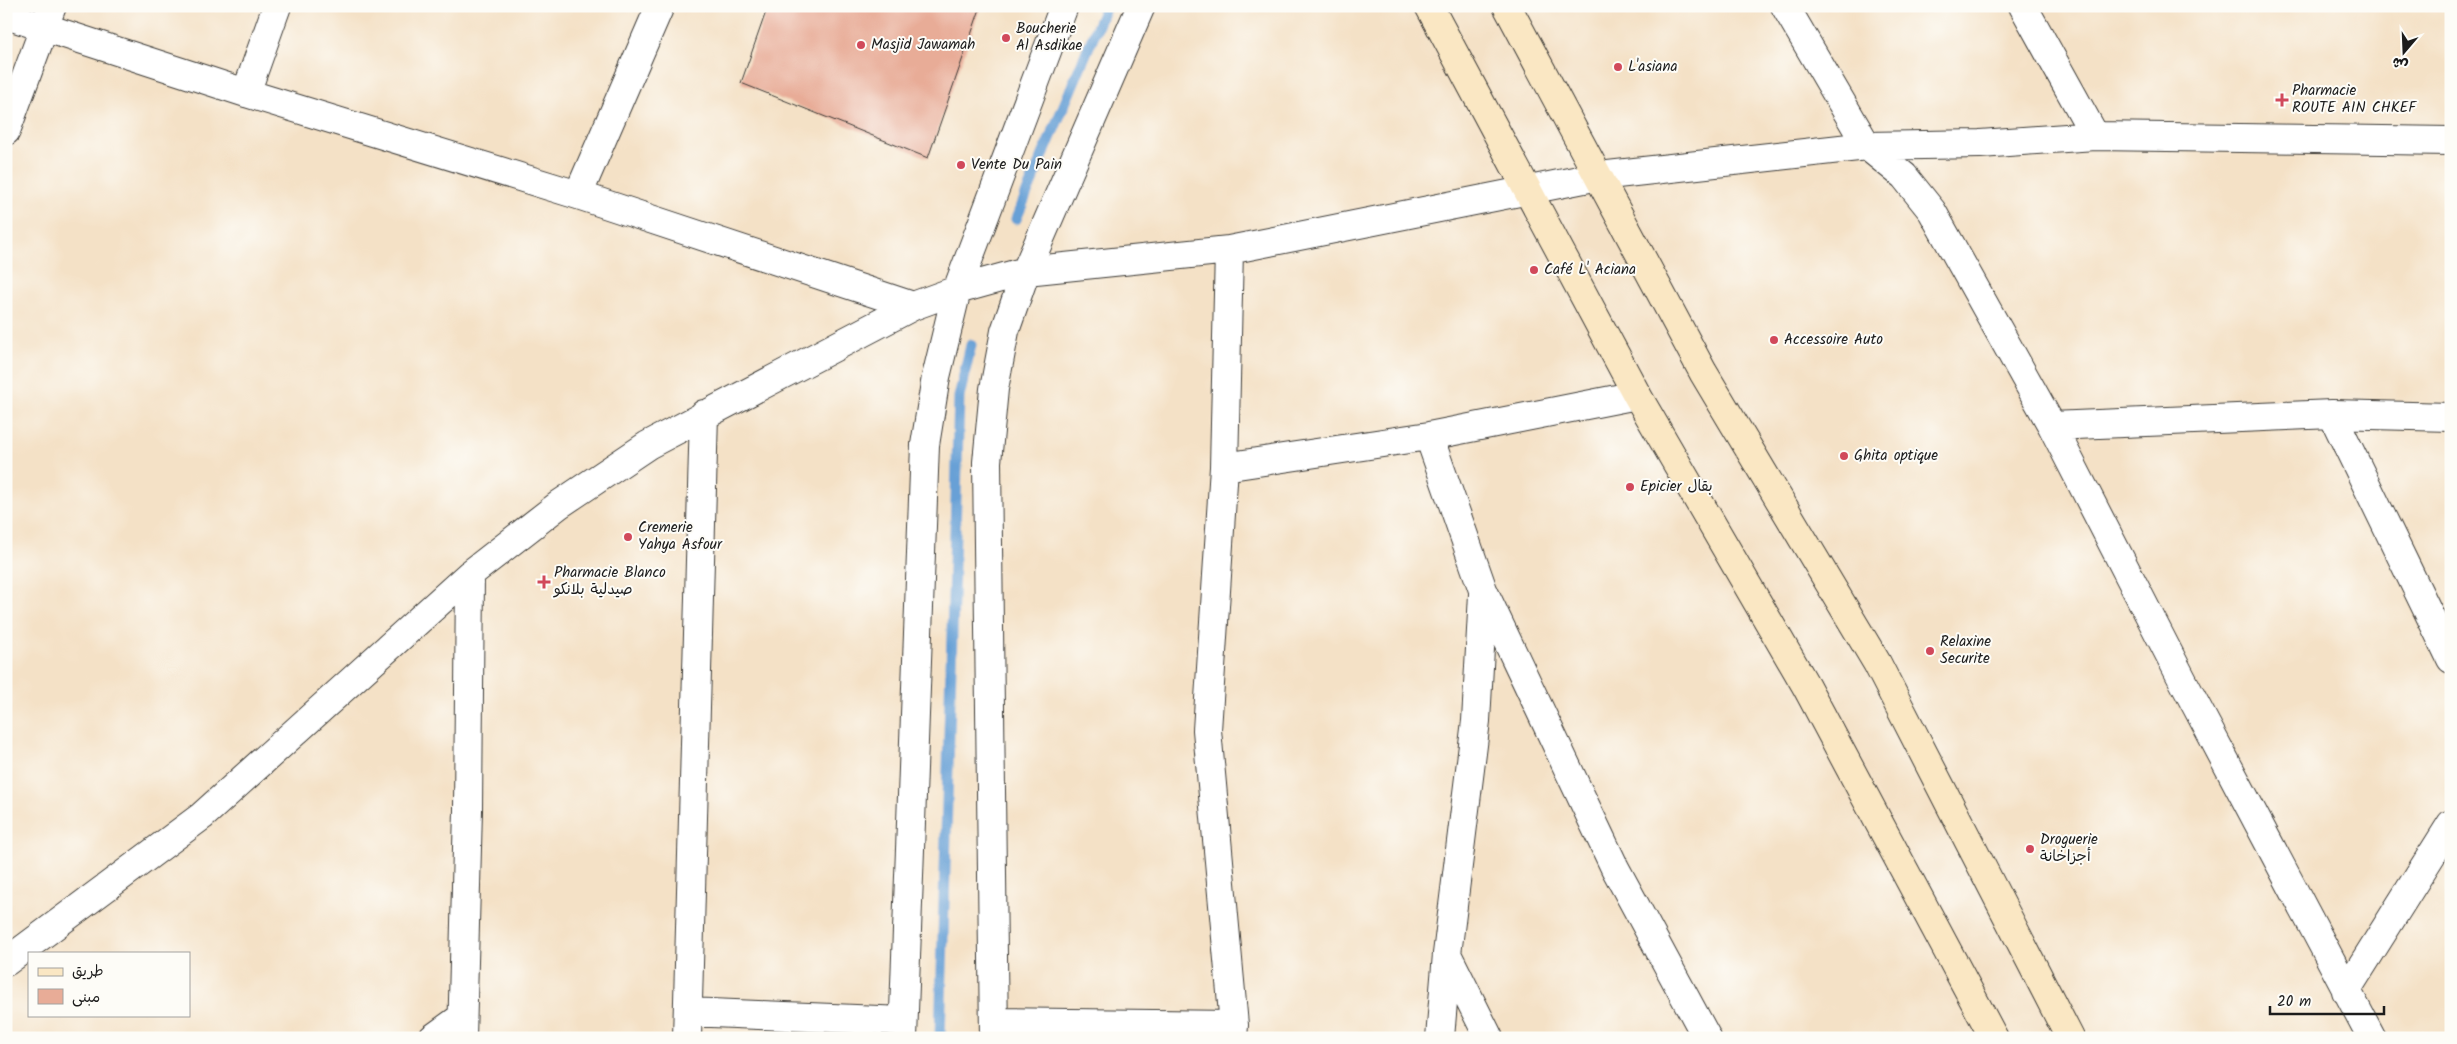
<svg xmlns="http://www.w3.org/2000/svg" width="2457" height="1044" font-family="Kalam,'Playpen Sans Arabic',sans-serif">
<rect width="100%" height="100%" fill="#fdfcf7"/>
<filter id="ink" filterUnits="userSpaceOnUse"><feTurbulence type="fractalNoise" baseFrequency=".02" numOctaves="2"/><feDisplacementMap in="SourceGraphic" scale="10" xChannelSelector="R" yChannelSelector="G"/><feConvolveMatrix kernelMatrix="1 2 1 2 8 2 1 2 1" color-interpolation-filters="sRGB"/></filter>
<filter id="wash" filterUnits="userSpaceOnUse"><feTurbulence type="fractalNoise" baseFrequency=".0096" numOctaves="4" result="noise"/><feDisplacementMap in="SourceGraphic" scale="20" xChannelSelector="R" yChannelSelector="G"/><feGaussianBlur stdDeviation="1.12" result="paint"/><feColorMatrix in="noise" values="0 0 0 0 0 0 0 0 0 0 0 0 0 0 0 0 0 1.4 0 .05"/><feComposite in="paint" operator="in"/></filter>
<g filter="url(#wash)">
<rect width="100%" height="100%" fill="#f4e1c6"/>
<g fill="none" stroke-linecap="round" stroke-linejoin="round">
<path stroke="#68a0d6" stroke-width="11" d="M 1016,219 L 1106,6
M 940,1038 L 959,397 L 971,345"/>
</g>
<g id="blocks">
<path fill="#e8ac97" d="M 768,6 L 981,6 L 928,158 L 741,83 Z"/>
</g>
</g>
<g filter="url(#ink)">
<use href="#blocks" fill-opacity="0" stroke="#3c3a36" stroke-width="1"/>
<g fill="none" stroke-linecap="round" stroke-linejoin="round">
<defs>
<path id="street" d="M 1785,6 L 1867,146 L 1904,176 L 1932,211 L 2052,426 L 2183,681 L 2372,1038
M 2023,6 L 2095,136
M 6,15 L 246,93 L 578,195 L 913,306
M 246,93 L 277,6
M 6,131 L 52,6
M 578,195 L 660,6
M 1229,250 L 1224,467 L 1207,730 L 1234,1025 L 1233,1038
M 2332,414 L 2451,659
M 2052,426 L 2332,414 L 2451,417
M 1429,436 L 1483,590 L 1615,868 L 1707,1038
M 1224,467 L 1429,436 L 1637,395
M 1447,954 L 1489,1038
M 6,962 L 202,816 L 470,574 L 560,504 L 648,445 L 913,306 L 957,290 L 1026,271 L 1229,250 L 1599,176 L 1867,146 L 1980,144 L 2095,136 L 2451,141
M 2346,991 L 2451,824
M 688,1012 L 903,1021
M 996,1022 L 1234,1025
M 433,1038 L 462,1017
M 462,1038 L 468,810 L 470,574
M 687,1038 L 704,414
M 903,1038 L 925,445 L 936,377 L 957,290 L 1064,6
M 994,1038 L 987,462 L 994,389 L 1005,331 L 1026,271 L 1141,6
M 1440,1038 L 1447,954 L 1476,721 L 1483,594"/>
<path id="secondary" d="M 1429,6 L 1637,395 L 1806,686 L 1994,1038
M 1507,6 L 1703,372 L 1877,663 L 2070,1038"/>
</defs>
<use href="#street" stroke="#3c3a36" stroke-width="30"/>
<use href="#secondary" stroke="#3c3a36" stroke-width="30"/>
<use href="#street" stroke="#fff" stroke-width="28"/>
<use href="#secondary" stroke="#fae7c3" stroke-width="28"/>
</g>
</g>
<g fill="#d1495b" stroke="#fdfcf7" stroke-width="2">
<circle cx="1006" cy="38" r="5"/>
<circle cx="861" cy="45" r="5"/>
<circle cx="1618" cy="67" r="5"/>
<path d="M2279.5 92.5h5v5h5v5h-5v5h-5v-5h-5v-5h5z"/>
<circle cx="961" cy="165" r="5"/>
<circle cx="1534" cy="270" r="5"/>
<circle cx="1774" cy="340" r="5"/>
<circle cx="1844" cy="456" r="5"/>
<circle cx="1630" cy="487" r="5"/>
<circle cx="628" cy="537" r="5"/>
<path d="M541.5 574.5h5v5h5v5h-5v5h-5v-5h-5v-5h5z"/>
<circle cx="1930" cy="651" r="5"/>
<circle cx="2030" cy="849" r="5"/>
</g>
<g text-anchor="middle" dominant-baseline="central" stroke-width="4" stroke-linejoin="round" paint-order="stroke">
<g font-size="15" fill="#1c1c1c" stroke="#fdfcf7" text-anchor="start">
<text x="1016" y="29">Boucherie<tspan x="1016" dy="17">Al Asdikae</tspan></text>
<text x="871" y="45">Masjid Jawamah</text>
<text x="1628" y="67">L'asiana</text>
<text x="2292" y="91">Pharmacie<tspan x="2292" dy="17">ROUTE AIN CHKEF</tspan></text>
<text x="971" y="165">Vente Du Pain</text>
<text x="1544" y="270">Café L' Aciana</text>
<text x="1784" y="340">Accessoire Auto</text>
<text x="1854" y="456">Ghita optique</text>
<text x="1640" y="487">Epicier بقال</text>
<text x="638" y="528">Cremerie<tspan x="638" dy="17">Yahya Asfour</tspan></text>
<text x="554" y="573">Pharmacie Blanco<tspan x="554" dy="17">صيدلية بلانكو</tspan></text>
<text x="1940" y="642">Relaxine<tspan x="1940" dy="17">Securite</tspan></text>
<text x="2040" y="840">Droguerie<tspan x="2040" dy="17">أجزاخانة</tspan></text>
</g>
</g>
<rect width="2457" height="1044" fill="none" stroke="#fdfcf7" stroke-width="25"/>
<rect x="28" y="952" width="162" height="65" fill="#fdfcf7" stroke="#a3a29f"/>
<rect x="38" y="968" width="25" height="8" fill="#fae7c3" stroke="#a3a29f"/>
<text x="72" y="976" font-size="15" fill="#1c1c1c">طريق</text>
<rect x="38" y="989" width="25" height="15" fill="#e8ac97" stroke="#a3a29f"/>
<text x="72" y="1002" font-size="15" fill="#1c1c1c">مبنى</text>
<g transform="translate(2404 52) rotate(199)" stroke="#fdfcf7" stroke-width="4" paint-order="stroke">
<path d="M0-4L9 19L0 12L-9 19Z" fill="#1c1c1c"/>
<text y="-8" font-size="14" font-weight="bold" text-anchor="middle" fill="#1c1c1c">ش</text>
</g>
<path d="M2270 1006v8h114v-8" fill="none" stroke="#1c1c1c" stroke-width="2.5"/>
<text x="2277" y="1006" font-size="15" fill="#1c1c1c" stroke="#fdfcf7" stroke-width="4" paint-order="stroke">20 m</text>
</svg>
